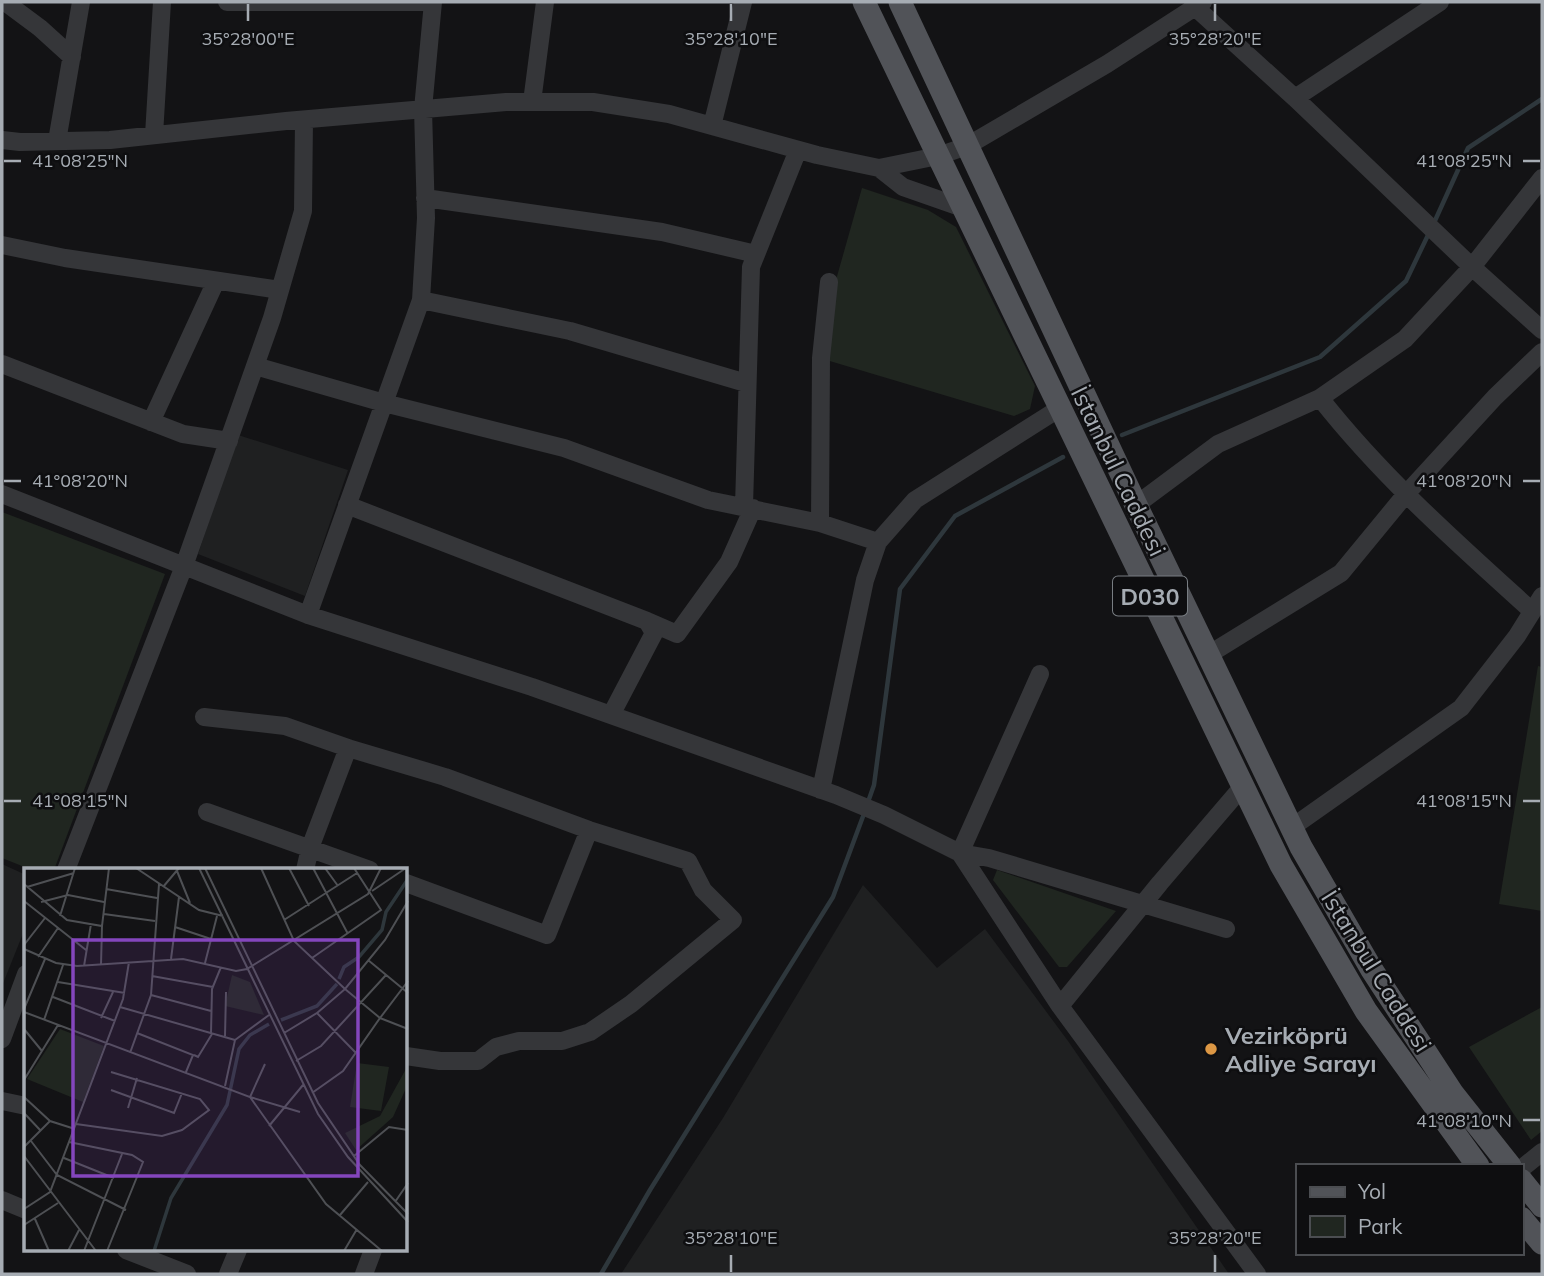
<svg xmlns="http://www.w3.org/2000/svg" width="1544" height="1276" font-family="Mulish,sans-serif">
<rect width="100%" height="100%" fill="#131315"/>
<path fill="#1f2021" d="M 238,435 L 348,470 L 305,596 L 198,554 Z
M 2,864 L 26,875 L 26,926 L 2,986 Z
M 863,885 L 937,968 L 985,929 L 1068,1041 L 1229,1274 L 621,1274 L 723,1118 Z"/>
<path fill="#202620" d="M 862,188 L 928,210 L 956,227 L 1035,386 L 1030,409 L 1014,416 L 823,359 L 832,294 Z
M 2,512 L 165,574 L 54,870 L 32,870 L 2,858 Z
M 1538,666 L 1542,667 L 1542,911 L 1499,904 Z
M 997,870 L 1116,911 L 1067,967 L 1059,967 L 993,880 Z
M 1542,1007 L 1542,1131 L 1531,1140 L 1469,1047 Z"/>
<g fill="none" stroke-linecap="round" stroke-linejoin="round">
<path stroke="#2e373c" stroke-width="4.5" d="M 1433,225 L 1468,148 L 1542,99
M 1122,435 L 1320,357 L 1406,281 L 1429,233
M 868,802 L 874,785 L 900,589 L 955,516 L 1063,457
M 601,1274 L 650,1190 L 833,897 L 865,811"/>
<path stroke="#353639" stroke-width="18" d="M 5,2 L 40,28 L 72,57
M 227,2 L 433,2
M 1193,2 L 1195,7 L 1295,98 L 1472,267 L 1542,178
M 1295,98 L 1440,2
M 532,102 L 545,2
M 712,126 L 743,2
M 154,135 L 162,2
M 2,140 L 20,142 L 110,140 L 286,121 L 506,102 L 593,102 L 669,114 L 817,155 L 879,168 L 938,156 L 967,146 L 1107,64 L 1203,2
M 57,141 L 81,2
M 879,168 L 903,187 L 963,208
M 425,198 L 662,232 L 756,254
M 2,245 L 65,258 L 280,290
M 421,300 L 570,331 L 746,383
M 2,364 L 183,434 L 229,441
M 255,366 L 384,403 L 564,448 L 708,500 L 820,523 L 878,542
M 1320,398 L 1405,339 L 1472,267 L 1542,330
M 151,422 L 216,281
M 2,494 L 308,615 L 532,687 L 836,795 L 884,815 L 960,853 L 1060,1006 L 1257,1274
M 347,505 L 647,621 L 654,633 L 611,715
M 1136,505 L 1218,444 L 1320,398 C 1382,477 1458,544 1532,611
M 744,506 L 751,267 L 798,150
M 820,523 L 821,358 L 829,282
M 308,615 L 421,300 L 426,218 L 423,109 L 433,2
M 647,621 L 677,634 L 729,562 L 753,508
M 1208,655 L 1341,573 L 1406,494 L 1495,397 L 1542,352
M 1040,674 L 960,853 L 989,858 L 1226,929
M 204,717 L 285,726 L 348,748 L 445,777 L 589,830 L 688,861 L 703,890 L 733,920 L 631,1004 L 590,1032 L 562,1041 L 519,1041 L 496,1047 L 478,1061 L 440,1061 L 406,1056
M 821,790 L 865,580 L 878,542 L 915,500 L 1060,408
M 207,812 L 370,870
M 1291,828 L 1461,708 L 1517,636 L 1542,596
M 66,870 L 184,566 L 272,318 L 303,211 L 304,120
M 305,870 L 310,848 L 348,748
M 406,883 L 547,935 L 589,830
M 1060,1006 L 1160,883 L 1243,786
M 2,1039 L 26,974
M 2,1101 L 26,1106
M 1521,1169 L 1542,1152
M 2,1200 L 26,1210
M 126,1250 L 187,1274
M 228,1274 L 238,1250
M 364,1274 L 373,1250"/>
<path stroke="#515358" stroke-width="23" d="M 864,2 L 1281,865 L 1366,1011 L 1478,1166
M 900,2 L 1136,505 L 1301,847 L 1372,970 L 1453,1094 L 1510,1166
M 1521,1180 L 1542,1206
M 1521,1218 L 1542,1243"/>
</g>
<path fill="none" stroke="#a6acb3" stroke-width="2.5" d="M 248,4 L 248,21M 731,4 L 731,21M 1215,4 L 1215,21M 4,161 L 21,161M 1523,161 L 1540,161M 4,481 L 21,481M 1523,481 L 1540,481M 4,801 L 21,801M 1523,801 L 1540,801M 1523,1120 L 1540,1120M 731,1255 L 731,1272M 1215,1255 L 1215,1272"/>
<circle fill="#dc9744" stroke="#0e0e10" stroke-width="2.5" cx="1211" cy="1049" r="7"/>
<g text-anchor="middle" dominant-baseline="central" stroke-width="5" stroke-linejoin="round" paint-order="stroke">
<rect fill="#0e0e10" stroke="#787d82" stroke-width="2" x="1113" y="576.5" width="74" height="39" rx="5"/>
<g font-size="23" font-weight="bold" fill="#a6acb3">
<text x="1150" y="596">D030</text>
</g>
<g font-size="24" fill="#a6acb3" stroke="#0e0e10">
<text transform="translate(1119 471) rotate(64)">İstanbul Caddesi</text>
<text transform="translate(1377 971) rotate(58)">İstanbul Caddesi</text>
</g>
<g font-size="24" font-weight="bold" fill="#a6acb3" stroke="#0e0e10" text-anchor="start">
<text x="1225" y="1035">Vezirköprü<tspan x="1225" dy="28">Adliye Sarayı</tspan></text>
</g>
</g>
<g transform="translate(24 868)">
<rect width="383" height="383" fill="#131315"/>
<path d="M 208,107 L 226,114 L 240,147 L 201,138 ZM 36,161 L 80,178 L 59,234 L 3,211 ZM 333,195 L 365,199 L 357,243 L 326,239 ZM 383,199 L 383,218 L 369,249 L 332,282 L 321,265 L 356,248 Z" fill="#202620"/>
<path fill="none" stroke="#2e373c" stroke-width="3.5" d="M 315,111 L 320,99 L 335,89 L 358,62 L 362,44 L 384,11M 257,152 L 293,138 L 313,116M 130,383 L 147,330 L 203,237 L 215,181 L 226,167 L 245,156"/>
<path fill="none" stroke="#4e5054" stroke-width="2" d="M 112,0 L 175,42 L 199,48M 175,0 L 294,246 L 324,289 L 384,354M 181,0 L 294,235 L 336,297 L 384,346M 237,0 L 270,73 L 321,121 L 361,72 L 384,33M 265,0 L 285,38M 289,0 L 324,66M 301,0 L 314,18M 153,3 L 166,35M 0,16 L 43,52 L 78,58 L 85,0M 3,19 L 50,5M 139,19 L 155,0M 82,21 L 133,30M 348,23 L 382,0M 0,33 L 62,82M 17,34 L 44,27 L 80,34M 80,46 L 131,53M 36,48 L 51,0M 260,52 L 333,5M 151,59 L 187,71M 79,72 L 129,72M 0,77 L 21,50M 0,81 L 32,95 L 53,98 L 159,91 L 212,103 L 223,101 L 344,26 L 357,0M 14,89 L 34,60M 288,90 L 357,42 L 330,0M 147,91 L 155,29M 344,92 L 384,125M 181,95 L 193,48M 77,97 L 78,58M 60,98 L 67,56M 128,108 L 189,119M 34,114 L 101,125M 127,127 L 187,143M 29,129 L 91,153M 96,139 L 211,172M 0,141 L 21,91M 0,144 L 226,229 L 302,336 L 358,383M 293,145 L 321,121 L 356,150 L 384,113M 77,150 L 89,124M 20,152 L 39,97M 0,161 L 18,183M 113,165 L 169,187 L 162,204M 187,165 L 188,121 L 197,99M 260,165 L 293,145 L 332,185M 201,168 L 202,124M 106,185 L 127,127 L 135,16M 170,187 L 174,189 L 188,166M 272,193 L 297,178 L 362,107M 241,196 L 226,229 L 276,244M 0,212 L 34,157M 201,218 L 211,172 L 245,147M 87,222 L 150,245 L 158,225M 288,225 L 319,203 L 356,150 L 384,161M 0,229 L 26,253 L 51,261M 104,240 L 113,210M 0,245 L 17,263M 52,256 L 138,268 L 158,262 L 185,242 L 176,231 L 87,204M 245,258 L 279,217M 7,273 L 33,307 L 102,342M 45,274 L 108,287 L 119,294 L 83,383M 0,279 L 26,253M 0,288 L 72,383M 330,288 L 365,259 L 384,262M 40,290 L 90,310M 371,334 L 384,315M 0,341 L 26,324 L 99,131 L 105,94M 316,347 L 344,314M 11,351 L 25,383M 0,357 L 34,335M 44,383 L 55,362M 60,383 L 98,286M 320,383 L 333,361"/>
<path fill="#8446bd" fill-opacity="0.15" stroke="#8446bd" stroke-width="3.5" d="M 49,72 L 334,72 L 334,308 L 49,308 Z"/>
<rect width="383" height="383" fill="none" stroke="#a6acb3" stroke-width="3.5"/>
</g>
<g font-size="18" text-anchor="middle" fill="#a6acb3" stroke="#0e0e10" stroke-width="5" stroke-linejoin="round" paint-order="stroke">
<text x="248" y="45">35°28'00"E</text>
<text x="731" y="45">35°28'10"E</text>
<text x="1215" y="45">35°28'20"E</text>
<text x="80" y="167">41°08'25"N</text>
<text x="1464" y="167">41°08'25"N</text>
<text x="80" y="487">41°08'20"N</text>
<text x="1464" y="487">41°08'20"N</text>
<text x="80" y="807">41°08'15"N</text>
<text x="1464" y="807">41°08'15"N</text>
<text x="1464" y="1127">41°08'10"N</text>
<text x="731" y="1244">35°28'10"E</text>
<text x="1215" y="1244">35°28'20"E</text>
</g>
<rect width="1544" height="1276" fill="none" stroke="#a6acb3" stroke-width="7"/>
<rect x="1296" y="1164" width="228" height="91" fill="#0e0e10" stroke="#4b4d51" stroke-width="2"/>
<rect x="1310" y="1187" width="35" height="10" fill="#515358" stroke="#4b4d51" stroke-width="2"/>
<text x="1358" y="1199" font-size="21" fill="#a6acb3">Yol</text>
<rect x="1310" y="1216" width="35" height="21" fill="#202620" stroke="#4b4d51" stroke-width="2"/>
<text x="1358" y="1234" font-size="21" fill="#a6acb3">Park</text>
</svg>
